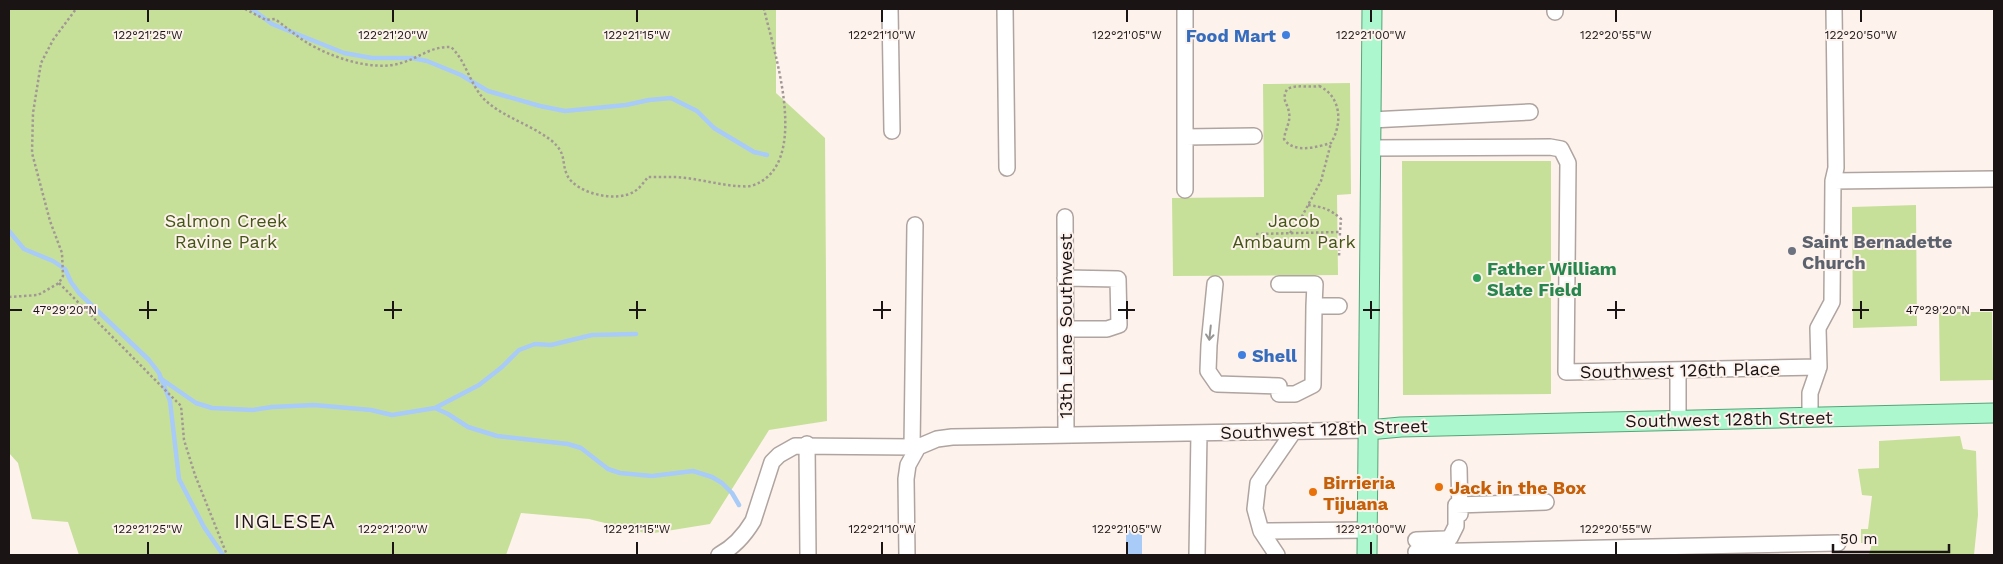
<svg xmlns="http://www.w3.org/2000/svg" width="2003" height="564" font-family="'Work Sans',sans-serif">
<rect width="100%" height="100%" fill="#fef2ed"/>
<path fill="#c7e099" d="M 9,9 L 776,9 L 776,93 L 825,138 L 827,421 L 769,430 L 710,524 L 648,534 L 589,519 L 521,513 L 506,555 L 79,555 L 68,522 L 32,519 L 18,463 L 9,453 Z
M 1350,83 L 1351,194 L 1337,195 L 1338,275 L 1173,276 L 1172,198 L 1264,197 L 1263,84 Z
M 1402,161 L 1551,161 L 1551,394 L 1403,395 Z
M 1916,205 L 1917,326 L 1853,328 L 1852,207 Z
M 1939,312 L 1992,312 L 1993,380 L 1940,381 Z
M 1960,436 L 1963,449 L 1976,451 L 1978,515 L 1974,555 L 1869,555 L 1872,543 L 1861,543 L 1861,529 L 1868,529 L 1872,496 L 1862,495 L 1858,469 L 1879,468 L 1879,441 Z"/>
<path fill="#a9cbf7" d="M 1126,529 L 1142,529 L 1142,555 L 1126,555 Z"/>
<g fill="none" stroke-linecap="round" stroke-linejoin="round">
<path stroke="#a9cbf7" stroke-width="4.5" d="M 252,9 L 272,24 L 344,53 L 372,58 L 412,58 L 427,61 L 461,75 L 488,91 L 540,106 L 565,111 L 626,105 L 649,100 L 671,98 L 697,111 L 714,128 L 754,152 L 767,155
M 9,231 L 24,249 L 53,261 L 65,269 L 71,282 L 79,293 L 149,360 L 159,373 L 170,401 L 179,479 L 204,527 L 223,555
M 160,378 L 196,403 L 212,408 L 253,410 L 272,407 L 314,405 L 371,410 L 392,415 L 435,408 L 448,414 L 468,427 L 497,436 L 568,444 L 581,448 L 608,469 L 620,473 L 652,476 L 693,471 L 712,477 L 722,483 L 732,493 L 739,505
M 435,408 L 479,385 L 502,367 L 519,350 L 535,344 L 551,345 L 592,335 L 636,334"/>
<defs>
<path id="minor" d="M 890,9 L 892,131
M 1005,9 L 1007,168
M 1185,9 L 1185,190
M 1555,9 L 1555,12
M 1371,120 L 1530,112
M 1185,137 L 1254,136
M 1370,148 L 1550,147 L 1561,149 L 1568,163 L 1566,372 L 1819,367
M 1833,181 L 1994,179
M 1065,217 L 1066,435
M 1065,278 L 1118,279 L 1119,325 L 1107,329 L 1066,329
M 1215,284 L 1209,345 L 1208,371 L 1217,384 L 1279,386 L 1279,394 L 1295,394 L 1313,385 L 1314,306
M 1279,284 L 1315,284 L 1314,306 L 1339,306
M 1678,371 L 1678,420
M 1810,417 L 1810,393 L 1819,367 L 1818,328 L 1832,302 L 1833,181 L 1836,168 L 1834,9
M 807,444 L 808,555
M 912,447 L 915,225
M 1459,468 L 1460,514
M 1261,531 L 1367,530
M 1416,540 L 1445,539 L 1450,538 L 1456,526 L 1456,505 L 1546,502
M 1416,552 L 1838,543
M 719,555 C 734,547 744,536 753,521 L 772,462 L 779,455 L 795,446 L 912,447 L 918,447 L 937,439 L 952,437 L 1368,430
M 907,555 L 906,479 L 908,465 L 918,447
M 1197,555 L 1199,433
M 1277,555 L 1261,531 L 1255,509 L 1258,483 L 1294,431"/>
<path id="major" d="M 1368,430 L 1401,427 L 1994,413
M 1367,555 L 1372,9"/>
</defs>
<use href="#minor" stroke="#afa49f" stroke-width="18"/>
<use href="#major" stroke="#56a578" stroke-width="21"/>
<path stroke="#a19895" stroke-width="2.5" stroke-dasharray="2.5 2.5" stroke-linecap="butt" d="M 245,9 L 266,20 L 275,19 C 286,27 295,35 306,42 C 330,57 373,72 401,63 C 419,58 431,46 451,47 C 467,62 470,86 486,101 C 505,118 532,125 552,141 C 567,154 561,161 567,175 C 576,194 618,203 635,191 C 640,188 644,182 648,177 C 657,177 666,177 675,177 C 695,178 715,184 736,186 C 740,186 746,187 751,186 C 813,167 774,52 764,9
M 1319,86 C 1341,96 1343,123 1331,143 C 1317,147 1294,154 1284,139 C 1285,130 1291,121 1289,113 C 1288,102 1281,102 1287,89 C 1297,84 1309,88 1319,86 Z
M 1308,205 C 1323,207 1330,209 1341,219 L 1340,232
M 1290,233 L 1300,220 L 1321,181 L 1331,143
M 1256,234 L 1340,232 L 1339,257
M 59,283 L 181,406 L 184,440 L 195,475 L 227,555
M 9,297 L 38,295 L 59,283 L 63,276 L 62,253 L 50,221 L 32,153 L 33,113 L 41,63 L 53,40 L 76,9"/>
<use href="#minor" stroke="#fff" stroke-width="15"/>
<use href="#major" stroke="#adf7ce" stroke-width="19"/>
</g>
<defs><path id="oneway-shaft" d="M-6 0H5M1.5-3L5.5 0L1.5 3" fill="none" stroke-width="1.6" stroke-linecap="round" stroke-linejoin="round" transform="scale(1.25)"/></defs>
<use stroke="#989695" href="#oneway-shaft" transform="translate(1210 333) rotate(96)"/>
<path fill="none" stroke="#1a1514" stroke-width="2" d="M 148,10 L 148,22M 393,10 L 393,22M 637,10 L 637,22M 882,10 L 882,22M 1127,10 L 1127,22M 1371,10 L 1371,22M 1616,10 L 1616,22M 1861,10 L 1861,22M 148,301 L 148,319M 393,301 L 393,319M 637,301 L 637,319M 882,301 L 882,319M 1127,301 L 1127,319M 1371,301 L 1371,319M 1616,301 L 1616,319M 1861,301 L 1861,319M 10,310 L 22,310M 139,310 L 157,310M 384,310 L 402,310M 629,310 L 646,310M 873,310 L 891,310M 1118,310 L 1135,310M 1363,310 L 1380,310M 1607,310 L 1625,310M 1852,310 L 1869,310M 1980,310 L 1993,310M 148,542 L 148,554M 393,542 L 393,554M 637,542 L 637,554M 882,542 L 882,554M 1127,542 L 1127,554M 1371,542 L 1371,554M 1616,542 L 1616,554"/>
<g fill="#3f7fe0" stroke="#fef2ed" stroke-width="2">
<circle cx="1286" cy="35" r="5"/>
<circle cx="1242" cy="355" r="5"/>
</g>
<circle fill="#6b7280" stroke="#fef2ed" stroke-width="2" cx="1792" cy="251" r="5"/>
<circle fill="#2e9e5b" stroke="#fef2ed" stroke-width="2" cx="1477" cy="278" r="5"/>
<g fill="#e8710a" stroke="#fef2ed" stroke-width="2">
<circle cx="1439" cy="487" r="5"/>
<circle cx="1313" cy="492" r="5"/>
</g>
<g text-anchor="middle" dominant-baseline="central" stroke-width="4" stroke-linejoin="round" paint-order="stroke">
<g font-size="18" font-weight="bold" fill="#366cbe" stroke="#fef2ed" text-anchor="end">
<text x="1276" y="35">Food Mart</text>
<text x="1252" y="355" text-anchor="start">Shell</text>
</g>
<g font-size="18" fill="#445616" stroke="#fef2ed">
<text x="226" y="220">Salmon Creek<tspan x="226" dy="21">Ravine Park</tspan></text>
<text x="1294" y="220">Jacob<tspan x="1294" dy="21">Ambaum Park</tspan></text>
</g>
<g font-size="18" font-weight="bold" fill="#5b616d" stroke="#fef2ed" text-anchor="start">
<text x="1802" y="241">Saint Bernadette<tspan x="1802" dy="21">Church</tspan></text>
</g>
<g font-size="18" font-weight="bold" fill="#27864d" stroke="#fef2ed" text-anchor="start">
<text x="1487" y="268">Father William<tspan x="1487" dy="21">Slate Field</tspan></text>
</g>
<g font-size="18" fill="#1a1514" stroke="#fef2ed">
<text transform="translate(1065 326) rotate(-90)">13th Lane Southwest</text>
<text transform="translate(1680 370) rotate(-1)">Southwest 126th Place</text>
<text transform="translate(1729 419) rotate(-1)">Southwest 128th Street</text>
<text transform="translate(1324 429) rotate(-2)">Southwest 128th Street</text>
</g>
<g font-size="18" font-weight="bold" fill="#c56008" stroke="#fef2ed" text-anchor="start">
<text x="1323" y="482">Birrieria<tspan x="1323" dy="21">Tijuana</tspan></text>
<text x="1449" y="487">Jack in the Box</text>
</g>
<g font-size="19" letter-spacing="1" fill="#1a1514" stroke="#fef2ed">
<text x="285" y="521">INGLESEA</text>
</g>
</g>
<g font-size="12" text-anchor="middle" fill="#1a1514" stroke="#fef2ed" stroke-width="4" stroke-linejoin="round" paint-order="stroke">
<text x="148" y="39">122°21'25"W</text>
<text x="393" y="39">122°21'20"W</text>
<text x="637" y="39">122°21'15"W</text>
<text x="882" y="39">122°21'10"W</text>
<text x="1127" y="39">122°21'05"W</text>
<text x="1371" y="39">122°21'00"W</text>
<text x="1616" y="39">122°20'55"W</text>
<text x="1861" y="39">122°20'50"W</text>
<text x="65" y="314">47°29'20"N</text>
<text x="1938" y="314">47°29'20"N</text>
<text x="148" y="533">122°21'25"W</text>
<text x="393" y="533">122°21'20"W</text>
<text x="637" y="533">122°21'15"W</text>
<text x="882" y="533">122°21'10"W</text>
<text x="1127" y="533">122°21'05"W</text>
<text x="1371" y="533">122°21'00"W</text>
<text x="1616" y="533">122°20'55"W</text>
</g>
<rect width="2003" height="564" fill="none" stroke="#1a1514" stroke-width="20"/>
<path d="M1833 544v8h116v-8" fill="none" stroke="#1a1514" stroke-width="2.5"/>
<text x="1840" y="544" font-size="15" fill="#1a1514" stroke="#fef2ed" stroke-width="4" paint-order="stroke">50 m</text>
</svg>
